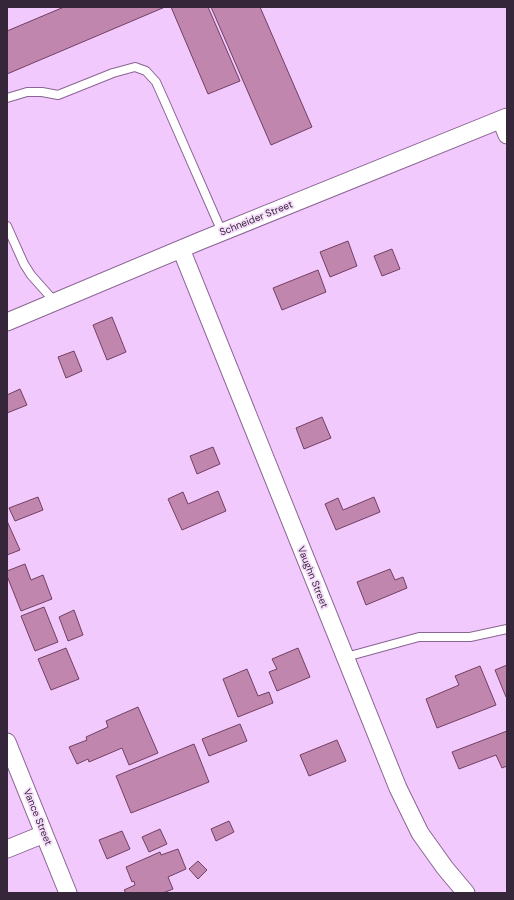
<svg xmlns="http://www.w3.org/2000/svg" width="514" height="900" font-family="'DM Sans',sans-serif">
<rect width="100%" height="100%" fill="#f2c9fd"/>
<path fill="#c186ae" stroke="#714062" d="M 64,7 L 165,7 L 7,74 L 7,31 Z
M 171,7 L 208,7 L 240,81 L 208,94 Z
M 211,7 L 260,7 L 312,127 L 271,145 Z
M 348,241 L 357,266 L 330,277 L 320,252 Z
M 392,249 L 400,269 L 382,276 L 374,256 Z
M 318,270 L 326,292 L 282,310 L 273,288 Z
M 112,317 L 126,352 L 107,360 L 93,325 Z
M 74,351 L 82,371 L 66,378 L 58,357 Z
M 20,389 L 27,405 L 7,413 L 7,395 Z
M 322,417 L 331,438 L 304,449 L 296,428 Z
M 213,447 L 220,464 L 197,474 L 190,456 Z
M 218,491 L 226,511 L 182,530 L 168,499 L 183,492 L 188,504 Z
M 38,497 L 43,510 L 15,521 L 9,508 Z
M 374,497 L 380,512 L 336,530 L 325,504 L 338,498 L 343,510 Z
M 7,521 L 20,550 L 7,555 Z
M 25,564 L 31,580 L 43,575 L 52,599 L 21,611 L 7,576 L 7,571 Z
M 390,569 L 395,580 L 403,577 L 407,588 L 366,605 L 357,582 Z
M 44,607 L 58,642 L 35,651 L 21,616 Z
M 74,610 L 83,635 L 68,641 L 59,617 Z
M 66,648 L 79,679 L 51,690 L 38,659 Z
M 298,648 L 310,677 L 277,691 L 269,672 L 277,669 L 272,659 Z
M 507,665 L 507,697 L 506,697 L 495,670 Z
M 480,666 L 496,705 L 437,728 L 426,699 L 459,685 L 455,676 Z
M 247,669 L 258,696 L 269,692 L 273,703 L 238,717 L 223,679 Z
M 138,707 L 158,753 L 129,765 L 122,748 L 89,762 L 88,759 L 77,764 L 69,747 L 87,740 L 86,737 L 108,727 L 106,721 Z
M 240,724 L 247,741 L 209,756 L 202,739 Z
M 507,731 L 507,766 L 502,768 L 496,755 L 459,769 L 452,752 Z
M 337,740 L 346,761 L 309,776 L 300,755 Z
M 194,744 L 209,782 L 131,813 L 116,776 Z
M 229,821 L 234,832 L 216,841 L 211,829 Z
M 160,829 L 167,844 L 149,852 L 142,837 Z
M 122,831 L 130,849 L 107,859 L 99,840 Z
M 178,849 L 186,869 L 168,877 L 173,889 L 163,893 L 126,893 L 124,890 L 135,885 L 134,881 L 132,882 L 126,867 L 160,852 L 161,855 Z
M 198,861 L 207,870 L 198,879 L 189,869 Z"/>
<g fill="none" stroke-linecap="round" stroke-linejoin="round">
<defs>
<path id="lane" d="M 7,98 L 27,92 L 42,92 L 58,95 L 113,73 L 135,67 L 146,71 L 156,82 L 165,102 L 222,232
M 7,226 L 24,264 L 31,275 L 55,302
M 346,657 L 419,637 L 470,637 L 507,629"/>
<path id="street" d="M 501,120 L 507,135
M 181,249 L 398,788 L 420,833 L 445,868 L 466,893
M 7,322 L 200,241 L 507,117
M 7,742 L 68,893
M 7,849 L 44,834"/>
</defs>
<use href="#lane" stroke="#8a6593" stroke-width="10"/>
<use href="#street" stroke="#8a6593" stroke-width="19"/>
<use href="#lane" stroke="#fff" stroke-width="8"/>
<use href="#street" stroke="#fff" stroke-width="17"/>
</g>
<g text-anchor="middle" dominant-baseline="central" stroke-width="3.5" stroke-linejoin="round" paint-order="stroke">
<g font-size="10" fill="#36263a" stroke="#f6ddfc">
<text transform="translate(256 218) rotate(-22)">Schneider Street</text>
<text transform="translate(313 577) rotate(68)">Vaughn Street</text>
<text transform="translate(38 817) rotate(68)">Vance Street</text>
</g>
</g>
<rect width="514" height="900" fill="none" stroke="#36263a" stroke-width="16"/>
</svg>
